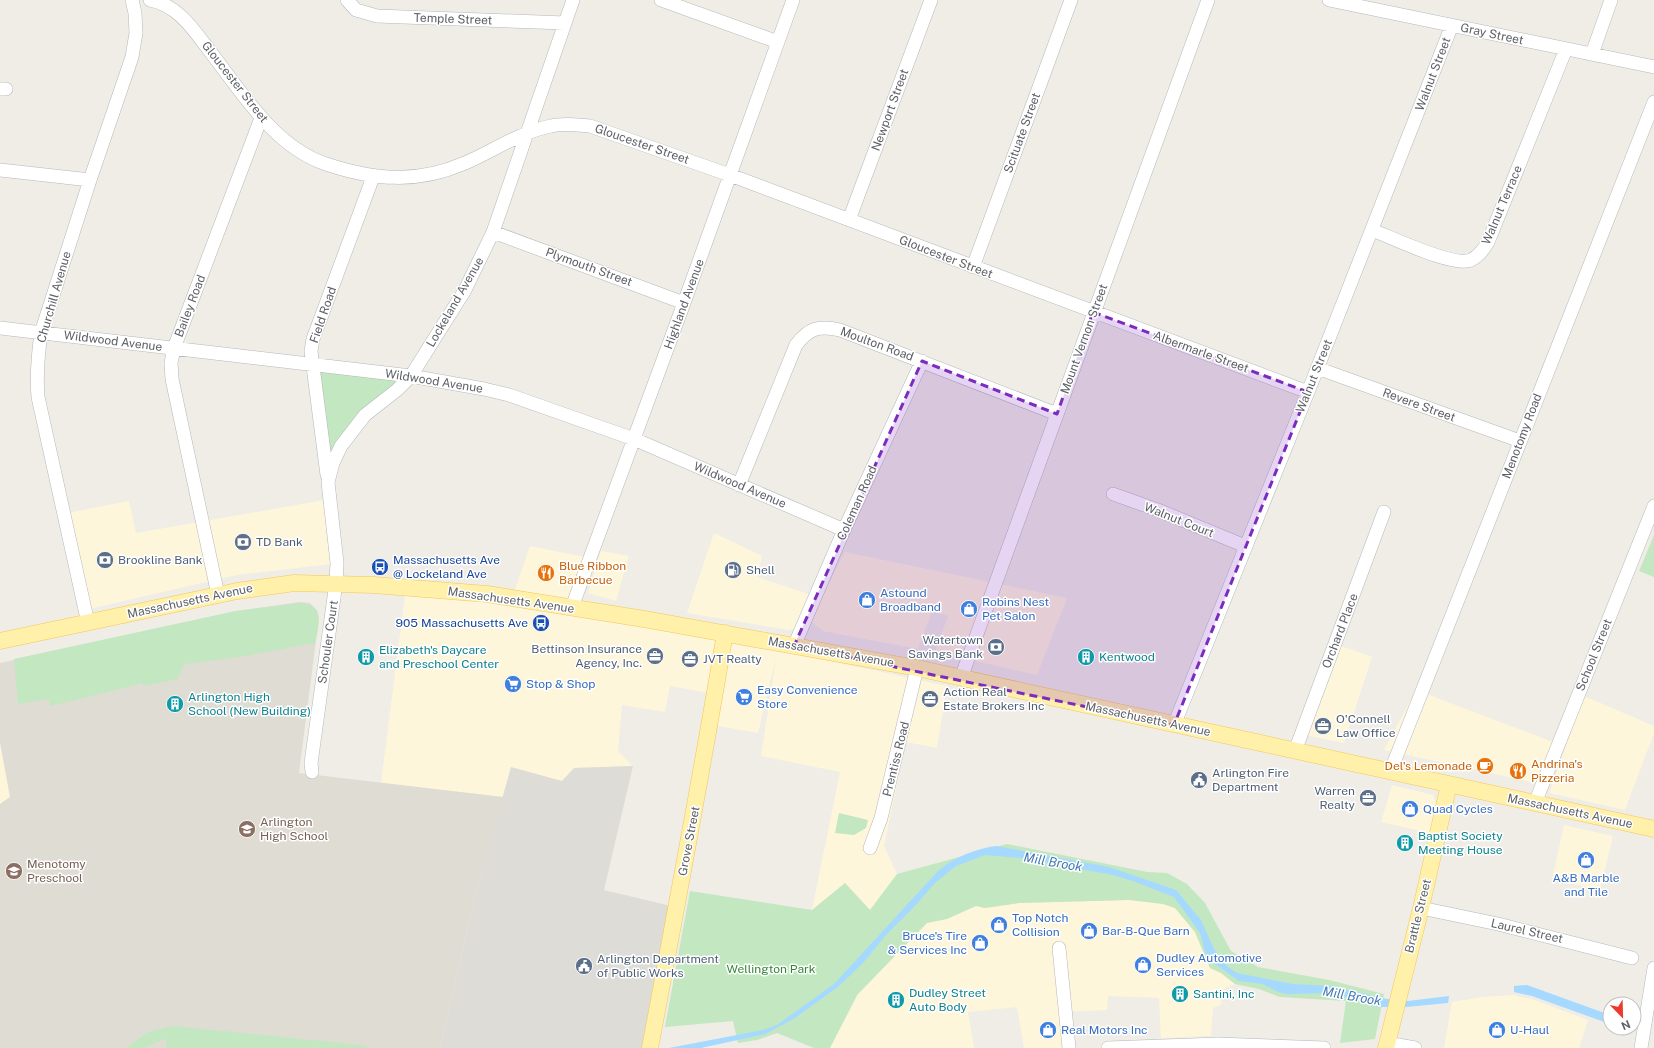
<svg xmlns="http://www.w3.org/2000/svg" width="1654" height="1048" font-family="'Public Sans',sans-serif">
<rect width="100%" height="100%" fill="#efede5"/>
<path fill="#fef6db" d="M 325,500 L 327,536 L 331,564 L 237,575 L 89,609 L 67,513 L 129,501 L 136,533 Z
M 714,533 L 762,556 L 757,577 L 821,598 L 845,552 L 1067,598 L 1037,675 L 935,652 L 948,616 L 932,611 L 918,649 L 823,631 L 813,623 L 789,630 L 687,613 Z
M 530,546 L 590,558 L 572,607 L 725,633 L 715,694 L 670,686 L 665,712 L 622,705 L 618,751 L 633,766 L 574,768 L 562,781 L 511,768 L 503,797 L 381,783 L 406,587 L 512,598 Z
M 601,551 L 629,556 L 616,601 L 588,593 Z
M 728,638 L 778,650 L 947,686 L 937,748 L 906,742 L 884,846 L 897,874 L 870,910 L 845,883 L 812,910 L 840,772 L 761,756 L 776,658 L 758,733 L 713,725 Z
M 1330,642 L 1372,657 L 1344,743 L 1295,733 Z
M 1416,690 L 1553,742 L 1536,783 L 1384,750 Z
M 1584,696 L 1654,726 L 1654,733 L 1625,810 L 1549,793 Z
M 0,730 L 10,797 L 0,804 Z
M 1392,785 L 1433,795 L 1437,806 L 1430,833 L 1381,822 Z
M 1564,825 L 1613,836 L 1600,890 L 1552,879 Z
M 1131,900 L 1163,904 L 1175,908 L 1195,932 L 1210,968 L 1221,973 L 1235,984 L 1219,991 L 1222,1004 L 1213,1008 L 1211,1036 L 1161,1038 L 1159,998 L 1108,996 L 1107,1010 L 1060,1012 L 1062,1048 L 1024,1048 L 1017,1007 L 968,1012 L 974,1048 L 830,1048 L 859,993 L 927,923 L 948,918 L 976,906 L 985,908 L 1019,903 Z
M 1513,995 L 1535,1000 L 1588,1020 L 1579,1048 L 1444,1048 L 1452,1002 L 1482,997 Z"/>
<path fill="#dedcd7" d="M 633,766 L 604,890 L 671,906 L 644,1048 L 440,1048 L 475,897 L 511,767 L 562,781 L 574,768 Z"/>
<path fill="#dfdcd3" d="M 300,602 L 310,603 L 317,610 L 319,617 L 299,773 L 503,797 L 475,897 L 440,1048 L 0,1048 L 0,804 L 10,797 L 0,743 L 0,663 L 236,611 Z"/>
<path fill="#c2e7c1" d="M 312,365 L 411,376 L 365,415 L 328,482 Z
M 1654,535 L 1654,577 L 1639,571 Z
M 301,603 C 326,605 318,627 315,644 L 308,644 L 240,657 L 184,664 L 178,679 L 143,686 L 143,683 L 51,706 L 48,699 L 18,704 L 14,659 L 236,611 Z
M 839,813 L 868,820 L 866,828 L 854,835 L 835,833 Z
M 1007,844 L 1147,872 L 1167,873 L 1187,884 L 1205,903 L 1231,951 L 1258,967 L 1329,980 L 1384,994 L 1375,1039 L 1340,1043 L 1346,1001 L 1280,997 L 1259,989 L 1235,984 L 1221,973 L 1210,968 L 1195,932 L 1175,908 L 1163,904 L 1129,900 L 1019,903 L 985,908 L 976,906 L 947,919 L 927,923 L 857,995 L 830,1048 L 814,1048 L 777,1033 L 757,1040 L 738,1043 L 733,1021 L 665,1027 L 690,891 L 812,910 L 845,883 L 870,910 L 897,874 Z
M 173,1026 L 360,1045 L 373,1048 L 166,1048 L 167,1038 L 144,1048 L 126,1048 L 148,1032 Z"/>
<path fill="#a5d9ff" d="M 996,846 L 1109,867 L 1176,890 L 1201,920 L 1214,949 L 1228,967 L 1237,973 L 1292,984 L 1331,986 L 1387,999 L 1408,1001 L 1449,996 L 1448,1003 L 1406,1007 L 1377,1007 L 1335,993 L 1287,994 L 1278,992 L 1263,984 L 1239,981 L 1211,961 L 1205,952 L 1200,933 L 1174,897 L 1133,881 L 1113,875 L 1022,858 L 985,855 L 956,866 L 935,883 L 913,908 L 886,935 L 863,963 L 839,986 L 795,1018 L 765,1034 L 701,1048 L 669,1048 L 763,1030 L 777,1025 L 834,984 L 939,870 C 955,857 975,849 996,846 Z
M 1527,985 L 1610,1015 L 1610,1024 L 1532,996 L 1514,992 L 1514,986 Z"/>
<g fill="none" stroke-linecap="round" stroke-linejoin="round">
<defs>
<path id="minor" d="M 150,0 C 179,5 195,32 212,54 C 243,94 275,147 326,164 C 374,180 417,184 465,163 C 493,151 520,132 551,126 C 563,123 577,125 590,126 L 730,175 L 1308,392
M 347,0 L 356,10 L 377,16 L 565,23
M 661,0 L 778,42
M 1329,0 L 1654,67
M 1592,54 L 1611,0
M 0,89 L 6,89
M 0,170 L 90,180
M 849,220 L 931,0
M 1372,230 C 1391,237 1454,268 1471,260 C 1479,256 1484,249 1488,242 L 1566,49
M 493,232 L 684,303
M 973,267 L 1071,0
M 0,328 L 411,376 L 484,389 L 509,395 L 634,439 L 844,530
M 1317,368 L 1520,441
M 327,475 L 311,351 L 313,339 L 373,177
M 739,485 L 796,345 C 809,328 819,325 840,330 L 1057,414
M 1113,494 L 1158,510 L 1245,546
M 218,595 L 172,379 L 171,363 L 174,348 L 261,118
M 572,607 L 684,303 L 793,0
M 88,623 L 38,397 C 36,375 38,355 41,333 L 90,180 L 132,57 L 136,33 L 135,13 L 132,0
M 794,646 L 844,530 L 922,361
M 961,678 C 1045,452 1124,226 1208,0
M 1174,725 L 1308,392 L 1452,25
M 1295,751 L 1384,512
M 1391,770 L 1654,102
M 312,772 L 311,763 L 336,583 L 337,563 L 328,482 L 333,463 L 341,446 L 365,415 L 397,390 L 411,376 L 465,290 L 493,232 L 573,0
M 1535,803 L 1654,506
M 870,848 L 881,818 L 917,668
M 1421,908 L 1498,924 L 1632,958
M 1059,948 L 1069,1048
M 1387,1043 L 1415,1048
M 1108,1048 L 1218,1044 L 1324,1048
M 1641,1048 L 1654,968"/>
<path id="major" d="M 0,641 L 237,591 L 294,583 L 374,585 L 487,594 L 644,619 L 917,668 L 1654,829
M 650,1048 C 676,910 702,772 725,633
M 1386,1048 L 1421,908 L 1449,784"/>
</defs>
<use href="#minor" stroke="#b5b8bc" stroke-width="14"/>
<use href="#major" stroke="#f4c65a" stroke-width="17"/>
<use href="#minor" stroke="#fff" stroke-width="13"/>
<use href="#major" stroke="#fff0aa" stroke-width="16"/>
</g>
<path fill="#7b2cbf" fill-opacity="0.2" stroke="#7b2cbf" stroke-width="3" stroke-dasharray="8 5" stroke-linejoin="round" d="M 1093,312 L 1308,392 L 1174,725 L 794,646 L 922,361 L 1057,414 Z"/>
<defs>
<symbol id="bank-disc" viewBox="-11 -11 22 22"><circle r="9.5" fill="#5c6f8a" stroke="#fff"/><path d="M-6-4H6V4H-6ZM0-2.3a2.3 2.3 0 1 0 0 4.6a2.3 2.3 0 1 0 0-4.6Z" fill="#fff"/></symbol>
<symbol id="bus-disc" viewBox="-11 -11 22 22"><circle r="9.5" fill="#1a4fb4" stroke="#fff"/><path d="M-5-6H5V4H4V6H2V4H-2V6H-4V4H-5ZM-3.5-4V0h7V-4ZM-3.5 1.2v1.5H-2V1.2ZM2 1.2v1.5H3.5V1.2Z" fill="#fff"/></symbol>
<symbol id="fuel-disc" viewBox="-11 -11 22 22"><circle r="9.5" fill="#5c6f8a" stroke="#fff"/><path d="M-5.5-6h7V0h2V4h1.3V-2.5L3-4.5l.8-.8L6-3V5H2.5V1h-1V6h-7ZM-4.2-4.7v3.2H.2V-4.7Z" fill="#fff"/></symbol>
<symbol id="restaurant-disc" viewBox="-11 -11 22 22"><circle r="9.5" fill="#e8710a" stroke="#fff"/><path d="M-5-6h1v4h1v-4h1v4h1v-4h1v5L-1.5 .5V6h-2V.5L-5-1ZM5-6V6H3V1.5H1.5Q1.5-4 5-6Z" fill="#fff"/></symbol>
<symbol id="shop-disc" viewBox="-11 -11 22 22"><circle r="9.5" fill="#3f7fe0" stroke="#fff"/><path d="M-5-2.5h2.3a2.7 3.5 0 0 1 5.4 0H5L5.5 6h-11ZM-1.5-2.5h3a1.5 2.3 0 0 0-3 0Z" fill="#fff"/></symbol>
<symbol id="office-disc" viewBox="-11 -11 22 22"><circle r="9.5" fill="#5c6f8a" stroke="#fff"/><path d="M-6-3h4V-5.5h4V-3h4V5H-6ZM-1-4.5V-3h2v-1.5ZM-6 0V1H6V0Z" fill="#fff"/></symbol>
<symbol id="building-disc" viewBox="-11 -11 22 22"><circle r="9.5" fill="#0f9aa8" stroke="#fff"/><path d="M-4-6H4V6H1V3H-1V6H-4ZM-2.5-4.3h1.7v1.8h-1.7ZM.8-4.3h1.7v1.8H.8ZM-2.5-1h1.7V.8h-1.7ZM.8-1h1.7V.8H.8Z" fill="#fff"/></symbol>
<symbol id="supermarket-disc" viewBox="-11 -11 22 22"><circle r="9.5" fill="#3f7fe0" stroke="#fff"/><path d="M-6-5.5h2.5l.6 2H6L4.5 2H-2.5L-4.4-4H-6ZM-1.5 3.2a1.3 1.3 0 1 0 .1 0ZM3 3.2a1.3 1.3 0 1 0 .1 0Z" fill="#fff"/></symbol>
<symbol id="cafe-disc" viewBox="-11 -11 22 22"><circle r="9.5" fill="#e8710a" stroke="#fff"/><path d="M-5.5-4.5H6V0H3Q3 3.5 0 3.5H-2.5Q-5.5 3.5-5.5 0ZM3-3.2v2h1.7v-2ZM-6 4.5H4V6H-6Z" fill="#fff"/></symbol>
<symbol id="civic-disc" viewBox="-11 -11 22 22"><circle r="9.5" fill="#5c6f8a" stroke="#fff"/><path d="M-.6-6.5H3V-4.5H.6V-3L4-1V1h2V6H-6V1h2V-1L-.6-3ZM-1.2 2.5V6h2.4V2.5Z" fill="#fff"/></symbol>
<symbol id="school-disc" viewBox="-11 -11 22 22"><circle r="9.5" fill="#8d6e63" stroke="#fff"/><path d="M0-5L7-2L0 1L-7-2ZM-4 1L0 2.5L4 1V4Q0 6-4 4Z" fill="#fff"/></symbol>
</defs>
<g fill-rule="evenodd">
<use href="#bank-disc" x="233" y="532" width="20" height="20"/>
<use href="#bank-disc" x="95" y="550" width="20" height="20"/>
<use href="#bus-disc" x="370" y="557" width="20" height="20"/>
<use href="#fuel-disc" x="723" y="560" width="20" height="20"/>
<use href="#restaurant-disc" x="536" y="563" width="20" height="20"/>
<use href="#shop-disc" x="857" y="590" width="20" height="20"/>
<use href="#shop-disc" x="959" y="599" width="20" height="20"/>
<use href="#bus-disc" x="531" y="613" width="20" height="20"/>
<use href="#bank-disc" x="986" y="637" width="20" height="20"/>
<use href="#office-disc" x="645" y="646" width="20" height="20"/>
<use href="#building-disc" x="356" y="647" width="20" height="20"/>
<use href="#building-disc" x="1076" y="647" width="20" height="20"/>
<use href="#office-disc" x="680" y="649" width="20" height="20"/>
<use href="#supermarket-disc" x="503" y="674" width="20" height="20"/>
<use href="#supermarket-disc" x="734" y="687" width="20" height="20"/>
<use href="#office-disc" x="920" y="689" width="20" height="20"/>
<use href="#building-disc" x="165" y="694" width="20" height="20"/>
<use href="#office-disc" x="1313" y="716" width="20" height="20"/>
<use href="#cafe-disc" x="1475" y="756" width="20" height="20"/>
<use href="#restaurant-disc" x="1508" y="761" width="20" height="20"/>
<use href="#civic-disc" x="1189" y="770" width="20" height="20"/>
<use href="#office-disc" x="1358" y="788" width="20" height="20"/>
<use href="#shop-disc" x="1400" y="799" width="20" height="20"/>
<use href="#school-disc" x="237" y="819" width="20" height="20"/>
<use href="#building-disc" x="1395" y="833" width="20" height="20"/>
<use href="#shop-disc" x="1576" y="850" width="20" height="20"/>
<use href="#school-disc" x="4" y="861" width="20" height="20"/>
<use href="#shop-disc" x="989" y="915" width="20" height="20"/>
<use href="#shop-disc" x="1079" y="921" width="20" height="20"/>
<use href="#shop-disc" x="970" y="933" width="20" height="20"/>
<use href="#shop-disc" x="1133" y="955" width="20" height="20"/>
<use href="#civic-disc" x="574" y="956" width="20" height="20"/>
<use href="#building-disc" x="1170" y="984" width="20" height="20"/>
<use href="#building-disc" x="886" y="990" width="20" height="20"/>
<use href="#shop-disc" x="1038" y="1020" width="20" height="20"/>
<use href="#shop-disc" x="1487" y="1020" width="20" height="20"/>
</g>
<g text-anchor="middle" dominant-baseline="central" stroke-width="3" stroke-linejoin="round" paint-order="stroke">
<g font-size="12" fill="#5d6166" stroke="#fff">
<text transform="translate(453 19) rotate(2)">Temple Street</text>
<text transform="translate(1492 34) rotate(12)">Gray Street</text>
<text transform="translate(1433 74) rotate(-69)">Walnut Street</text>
<text transform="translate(235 82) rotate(52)">Gloucester Street</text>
<text transform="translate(890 110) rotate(-70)">Newport Street</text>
<text transform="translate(1022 133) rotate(-70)">Scituate Street</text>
<text transform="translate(642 144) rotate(19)">Gloucester Street</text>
<text transform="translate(1502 205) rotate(-67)">Walnut Terrace</text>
<text transform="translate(946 257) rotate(21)">Gloucester Street</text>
<text transform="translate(589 267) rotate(20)">Plymouth Street</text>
<text transform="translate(54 297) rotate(-74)">Churchill Avenue</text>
<text transform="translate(455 302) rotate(-60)">Lockeland Avenue</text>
<text transform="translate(684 304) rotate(-70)">Highland Avenue</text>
<text transform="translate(190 306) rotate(-69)">Bailey Road</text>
<text transform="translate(323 315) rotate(-71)">Field Road</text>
<text transform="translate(1084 339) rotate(-70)">Mount Vernon Street</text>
<text transform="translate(113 341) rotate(7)">Wildwood Avenue</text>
<text transform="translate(877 344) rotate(20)">Moulton Road</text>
<text transform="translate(1201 352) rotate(20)">Albermarle Street</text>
<text transform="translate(1314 376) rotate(-68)">Walnut Street</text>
<text transform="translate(434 381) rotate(9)">Wildwood Avenue</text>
<text transform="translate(1419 405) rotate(20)">Revere Street</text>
<text transform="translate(1522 436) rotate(-69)">Menotomy Road</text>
<text transform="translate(740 485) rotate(23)">Wildwood Avenue</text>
<text transform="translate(857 503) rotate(-66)">Coleman Road</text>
<text transform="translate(1179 520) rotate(22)">Walnut Court</text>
<text transform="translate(511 600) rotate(8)">Massachusetts Avenue</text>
<text transform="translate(190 601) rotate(-12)">Massachusetts Avenue</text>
<text transform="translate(1340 631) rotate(-69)">Orchard Place</text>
<text transform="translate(328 642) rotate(-82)">Schouler Court</text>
<text transform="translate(831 652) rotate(10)">Massachusetts Avenue</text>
<text transform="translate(1594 655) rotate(-68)">School Street</text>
<text transform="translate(1148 719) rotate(12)">Massachusetts Avenue</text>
<text transform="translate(896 759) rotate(-76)">Prentiss Road</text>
<text transform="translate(1570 811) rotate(12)">Massachusetts Avenue</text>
<text transform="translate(689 841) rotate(-79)">Grove Street</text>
<text transform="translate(1418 916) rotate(-76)">Brattle Street</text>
<text transform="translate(1527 931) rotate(13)">Laurel Street</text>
</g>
<g font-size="12" fill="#4e5e75" stroke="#fff" text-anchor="start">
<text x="256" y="542">TD Bank</text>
<text x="118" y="560">Brookline Bank</text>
<text x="746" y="570">Shell</text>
<text x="983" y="640" text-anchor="end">Watertown<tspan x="983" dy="14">Savings Bank</tspan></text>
<text x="642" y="649" text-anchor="end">Bettinson Insurance<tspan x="642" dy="14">Agency, Inc.</tspan></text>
<text x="703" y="659">JVT Realty</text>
<text x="943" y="692">Action Real<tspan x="943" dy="14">Estate Brokers Inc</tspan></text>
<text x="1336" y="719">O'Connell<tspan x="1336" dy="14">Law Office</tspan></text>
<text x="1212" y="773">Arlington Fire<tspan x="1212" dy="14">Department</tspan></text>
<text x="1355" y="791" text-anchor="end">Warren<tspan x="1355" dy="14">Realty</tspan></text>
<text x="597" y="959">Arlington Department<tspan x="597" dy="14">of Public Works</tspan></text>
</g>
<g font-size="12" fill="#164399" stroke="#fff" text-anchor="start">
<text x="393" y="560">Massachusetts Ave<tspan x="393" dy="14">@ Lockeland Ave</tspan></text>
<text x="528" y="623" text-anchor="end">905 Massachusetts Ave</text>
</g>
<g font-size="12" fill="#c56008" stroke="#fff" text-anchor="start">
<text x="559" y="566">Blue Ribbon<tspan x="559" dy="14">Barbecue</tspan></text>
<text x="1531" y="764">Andrina's<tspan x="1531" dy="14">Pizzeria</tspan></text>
<text x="1472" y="766" text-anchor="end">Del's Lemonade</text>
</g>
<g font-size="12" fill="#366cbe" stroke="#fff" text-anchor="start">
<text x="880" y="593">Astound<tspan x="880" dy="14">Broadband</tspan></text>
<text x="982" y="602">Robins Nest<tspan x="982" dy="14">Pet Salon</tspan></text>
<text x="526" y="684">Stop &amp; Shop</text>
<text x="757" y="690">Easy Convenience<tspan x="757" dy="14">Store</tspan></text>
<text x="1423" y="809">Quad Cycles</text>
<text x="1586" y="878" text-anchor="middle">A&amp;B Marble<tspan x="1586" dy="14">and Tile</tspan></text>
<text x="1012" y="918">Top Notch<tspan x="1012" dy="14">Collision</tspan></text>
<text x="1102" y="931">Bar-B-Que Barn</text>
<text x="967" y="936" text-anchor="end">Bruce's Tire<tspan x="967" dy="14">&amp; Services Inc</tspan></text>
<text x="1156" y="958">Dudley Automotive<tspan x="1156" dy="14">Services</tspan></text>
<text x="1061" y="1030">Real Motors Inc</text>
<text x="1510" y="1030">U-Haul</text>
</g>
<g font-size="12" fill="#0d838f" stroke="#fff" text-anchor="start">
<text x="379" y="650">Elizabeth's Daycare<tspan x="379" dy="14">and Preschool Center</tspan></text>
<text x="1099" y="657">Kentwood</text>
<text x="188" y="697">Arlington High<tspan x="188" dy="14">School (New Building)</tspan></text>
<text x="1418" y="836">Baptist Society<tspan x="1418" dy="14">Meeting House</tspan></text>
<text x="909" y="993">Dudley Street<tspan x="909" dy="14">Auto Body</tspan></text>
<text x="1193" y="994">Santini, Inc</text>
</g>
<g font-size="12" fill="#785e54" stroke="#fff" text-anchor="start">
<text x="260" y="822">Arlington<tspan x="260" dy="14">High School</tspan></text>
<text x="27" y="864">Menotomy<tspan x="27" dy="14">Preschool</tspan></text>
</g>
<g font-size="12" fill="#338636" stroke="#fff">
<text x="771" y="969">Wellington Park</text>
</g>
<g font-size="13" font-style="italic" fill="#407ab4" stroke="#fff">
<text transform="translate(1053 862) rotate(10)">Mill Brook</text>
<text transform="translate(1352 996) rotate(10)">Mill Brook</text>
</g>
</g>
<g transform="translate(1622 1016) rotate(157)"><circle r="19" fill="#ffffff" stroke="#bec0c2"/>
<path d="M0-3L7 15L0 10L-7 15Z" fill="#ec3a2e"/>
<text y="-6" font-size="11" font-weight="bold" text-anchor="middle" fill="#5d6166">N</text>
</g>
</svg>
